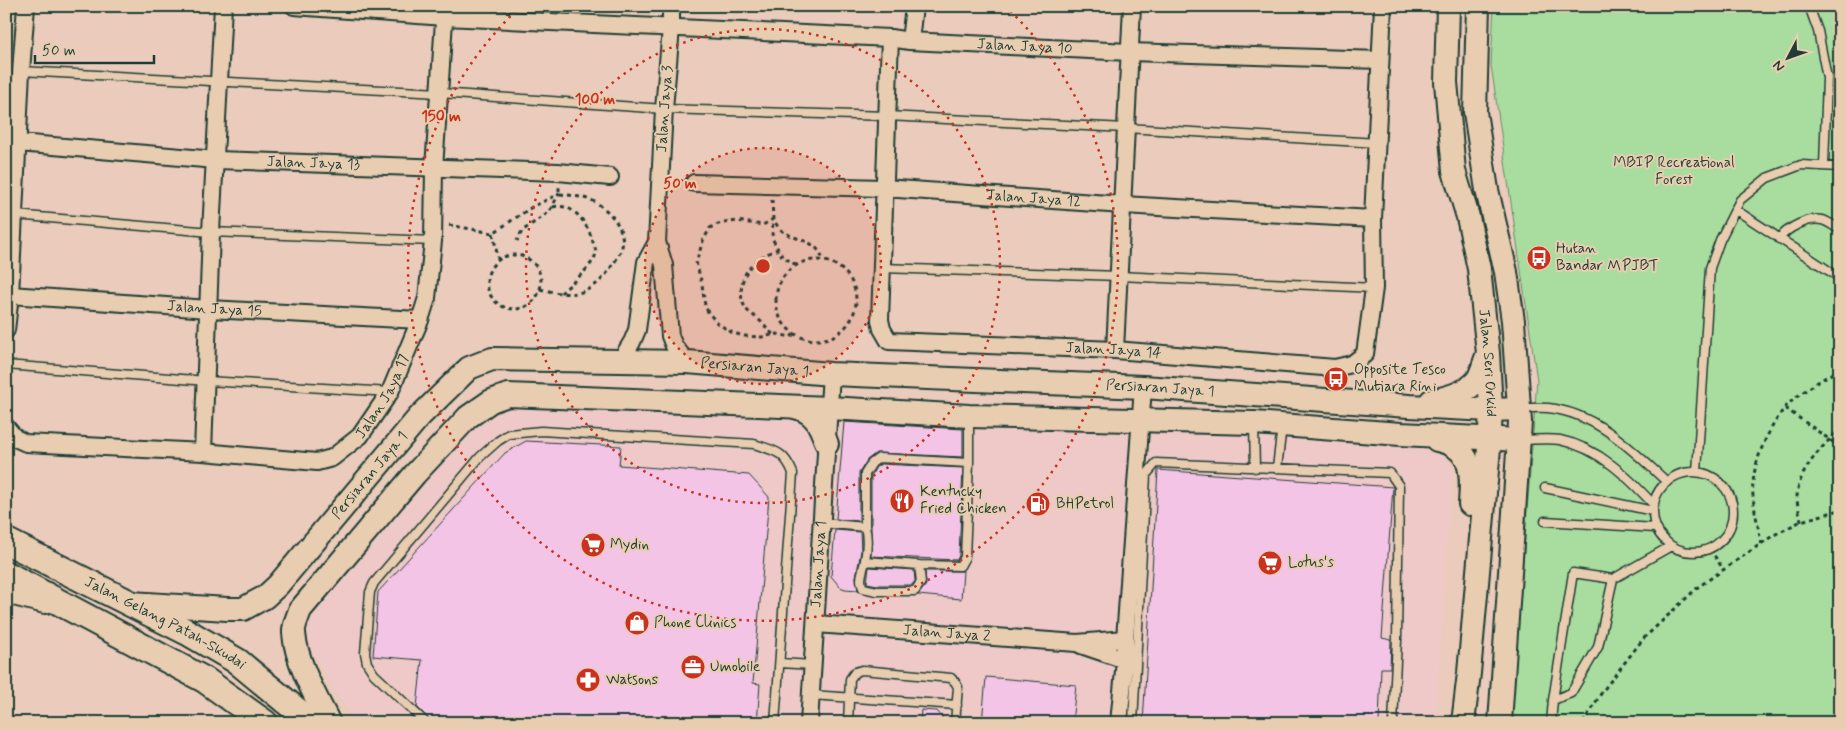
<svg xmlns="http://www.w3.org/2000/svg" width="1846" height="729" font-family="Mynerve,sans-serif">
<rect width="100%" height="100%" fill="#ebcbbb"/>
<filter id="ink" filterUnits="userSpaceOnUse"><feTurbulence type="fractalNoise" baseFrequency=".02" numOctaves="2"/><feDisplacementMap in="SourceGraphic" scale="10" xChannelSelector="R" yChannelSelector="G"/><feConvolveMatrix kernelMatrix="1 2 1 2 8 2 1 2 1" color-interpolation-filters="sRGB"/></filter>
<g filter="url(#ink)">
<path fill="#eec9c8" d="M 488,402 L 1418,435 L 1439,450 L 1452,467 L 1436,723 L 355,723 L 335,691 L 305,639 L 307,612 Z"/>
<path fill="#a9dd9f" stroke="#648d6a" d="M 1494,6 L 1840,6 L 1840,723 L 1511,723 L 1537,380 L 1491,65 Z"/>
<path fill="#f4c4e7" stroke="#1f3d34" d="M 844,422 L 963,429 L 963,457 L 876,453 L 867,460 L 859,473 L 859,521 L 836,519 Z
M 526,441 L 621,446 L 619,465 L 749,475 L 769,497 L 753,683 L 760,684 L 757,723 L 433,723 L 417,707 L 422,660 L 373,656 L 378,592 L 505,453 Z
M 881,464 L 963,468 L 959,555 L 957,560 L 871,556 L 871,476 L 876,467 Z
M 1158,470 L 1393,487 L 1382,638 L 1391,640 L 1390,668 L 1381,668 L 1379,723 L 1143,723 Z
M 835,530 L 860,532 L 861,551 L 856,577 L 858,590 L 845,589 L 840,587 L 831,576 Z
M 869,567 L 914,570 L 915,581 L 912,585 L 878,585 L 867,583 Z
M 925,571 L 963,571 L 961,599 L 918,595 L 926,585 Z
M 986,677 L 1076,685 L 1072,723 L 982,723 Z
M 921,710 L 937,711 L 947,723 L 920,723 Z"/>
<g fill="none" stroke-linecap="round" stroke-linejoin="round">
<defs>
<path id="lane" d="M 1809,6 L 1818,31 L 1827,78 L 1824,166
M 21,71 L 440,93 L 664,109 L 887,116 L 1126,128 L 1378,143
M 1736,210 L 1840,278
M 15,215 L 211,232 L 433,241
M 1779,239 C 1787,228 1808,217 1822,220 C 1828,221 1834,227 1840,229
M 882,268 L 1119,276 L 1374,288
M 6,365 L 207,381 L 390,392
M 1520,409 C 1529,408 1539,407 1548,408 C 1597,413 1633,451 1667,482
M 1254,425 L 1255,468
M 1521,440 C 1533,440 1548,438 1560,440 C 1599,448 1628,477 1654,505
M 1277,468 L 1282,426
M1653 512a40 40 0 1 1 80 0a40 40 0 1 1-80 0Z
M 1697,472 L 1710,268 L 1720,240 L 1740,200 L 1767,178 L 1801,165 L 1840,167
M 1545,488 L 1653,511
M 1545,521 L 1655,528
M 822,523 L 865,527 C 868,537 867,549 865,560 C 864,570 858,578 863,588 L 877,591 L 915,591 L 921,582 L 919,565
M 865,527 L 865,474 L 872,463 L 879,458 L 969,463
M 865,561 L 919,565 L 960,566 L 965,557 L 969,463 L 969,419
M 1613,579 L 1573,573 L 1553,700 L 1571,693 L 1598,647 L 1613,579 L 1671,546
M 780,663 L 813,665
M 811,695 L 957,705
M 426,723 L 374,674 L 367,663 L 365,653 L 370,592 L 374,583 L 480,457 L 498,441 L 509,434 L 541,431 L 754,444 C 775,451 784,451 793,473 L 775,723
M 848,723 L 850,679 L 855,672 L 862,670 L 951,678 L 955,682 L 958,687 L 955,723
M 1133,723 L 1146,475 L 1156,463 L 1390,473 L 1399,486 L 1397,640 L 1393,723
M 1551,723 L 1553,700"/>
<g id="street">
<path id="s1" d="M 294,6 L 445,17 L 890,38 L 910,41 L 1129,52 L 1380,60"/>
<path d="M 671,6 L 671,28 L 664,109 L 657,242 L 664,265 L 670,336 L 674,346 L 687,362"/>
<path id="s2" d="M 890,38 L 880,320 L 882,329 L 889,341 L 1115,350 L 1335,368 L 1352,364 L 1365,354 L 1374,288 L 1373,219 L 1383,6"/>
<path d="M 910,41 L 914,6"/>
<path id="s3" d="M 18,143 L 216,160 L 558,172 L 610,177"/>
<path id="s4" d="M 694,183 L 884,188 L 1123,205 L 1373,219"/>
<path id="s5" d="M 10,295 L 209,309 L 420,320"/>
<path d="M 6,330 L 10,295 L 21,71 L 26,6"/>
<path d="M 1115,350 L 1132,6"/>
<path d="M 621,360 L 632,342 L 637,330 L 646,262 L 657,242"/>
<path id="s6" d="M 6,427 L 15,438 L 26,443 L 203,452 L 317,462 L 332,458 L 360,436 L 390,392 L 420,320 L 427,298 L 433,241 L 434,168 L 445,6"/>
<path d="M 203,452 L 211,232 L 223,6"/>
<path id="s7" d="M 816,624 L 1077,643 L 1125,639"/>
<path d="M 1081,645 L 1125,660"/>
<path id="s8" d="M 809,723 L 831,374"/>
<path d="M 1119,723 L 1125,660 L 1125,639 L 1143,387"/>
</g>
<g id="secondary">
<path id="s9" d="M 1448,6 L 1446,82 L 1454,171 L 1468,217 L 1479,269 L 1488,353 L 1491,410 L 1489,448 L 1469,673 L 1463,723"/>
<path d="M 1478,6 L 1475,112 L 1487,190 L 1506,272 L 1513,321 L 1520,422 L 1500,723"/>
<path d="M 1431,401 C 1447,398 1468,393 1478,379 C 1482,372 1484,363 1487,356"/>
<path d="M 795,407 C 816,412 820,426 827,444"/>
<path d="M 1437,440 C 1474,447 1472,474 1470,504"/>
<path d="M 6,592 L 45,602"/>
<path id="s10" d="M 131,603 L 227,609 L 243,609 L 265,597 L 278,585 L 419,417 L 469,368 L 492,359 L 687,362 L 831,374 L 1143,387 L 1409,406 L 1491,410 L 1519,409"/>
<path d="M 329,723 C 316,697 296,662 294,633 C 293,626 298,617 300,610 L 415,474 L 468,417 L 491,401 L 508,395 L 829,408 L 969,416 L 1254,423 L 1401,434 L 1519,440"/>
</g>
<g id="primary">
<path id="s11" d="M 6,541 L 187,632 L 237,661 L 312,723"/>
<path d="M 6,574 L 205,680 L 265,723"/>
</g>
</defs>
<use href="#lane" stroke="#1f3d34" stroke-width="11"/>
<use href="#street" stroke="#1f3d34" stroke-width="20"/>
<use href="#secondary" stroke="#1f3d34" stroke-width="26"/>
<use href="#primary" stroke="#1f3d34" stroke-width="29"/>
<path stroke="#1f3d34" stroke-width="3" stroke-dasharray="4 4" stroke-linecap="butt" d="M 772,200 L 773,219 L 772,238 L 778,249
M 553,207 C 574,202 588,225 593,242 C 594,245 596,250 596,253 C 594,266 570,284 561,293
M 449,225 L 493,233 L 532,207 L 559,194 L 549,212 L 522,231 L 517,241
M 493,233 L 498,259
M487 282a27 27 0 1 1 54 0a27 27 0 1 1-54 0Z
M776 300a40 40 0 1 1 80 0a40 40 0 1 1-80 0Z
M 540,289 C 553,292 565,295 578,293 C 592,290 604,279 611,267 C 617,259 625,247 622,236 C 620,222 605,207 593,201 C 583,197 570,195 559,194 L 559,186
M 773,334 C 767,330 764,324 759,320 C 755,316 750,314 747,310 C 737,298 741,276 751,266 C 758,258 768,253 778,249 L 782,256 L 796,265
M 794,334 L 791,337 L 777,334 L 762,337 L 743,336 L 731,332 L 717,323 L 708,312 L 705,306 L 702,284 L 696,262 L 703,241 L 710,228 L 718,224 L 737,221 L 763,225 L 773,219 C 775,222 777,226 780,229 C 795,242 818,238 823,261
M 1785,408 L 1840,447
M 1801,521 C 1800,514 1797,505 1797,497 C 1798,470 1822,447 1840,429
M 1761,544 C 1759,527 1751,500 1753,483 C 1755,458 1768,430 1784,409 C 1794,396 1825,377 1840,369
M 1710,549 L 1723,569
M 1583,723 L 1602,692 L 1643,639 L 1698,587 L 1774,535 L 1801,521 L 1840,510"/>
<use href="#lane" stroke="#e9cdb0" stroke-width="8"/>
<use href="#street" stroke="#e9cdb0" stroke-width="16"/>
<use href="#secondary" stroke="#e9cdb0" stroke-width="22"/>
<use href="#primary" stroke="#e9cdb0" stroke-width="25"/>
</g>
</g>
<circle cx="763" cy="266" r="118" fill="#c8321e" fill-opacity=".12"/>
<g fill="none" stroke="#c8321e" stroke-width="2.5" stroke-dasharray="2.5 5">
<circle cx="763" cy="266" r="118"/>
<circle cx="763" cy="266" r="237"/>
<path d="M1005 6A355 355 0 1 1 521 6"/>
</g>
<defs>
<symbol id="bus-disc" viewBox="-11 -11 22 22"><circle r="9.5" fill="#c8321e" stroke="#e9cdb0"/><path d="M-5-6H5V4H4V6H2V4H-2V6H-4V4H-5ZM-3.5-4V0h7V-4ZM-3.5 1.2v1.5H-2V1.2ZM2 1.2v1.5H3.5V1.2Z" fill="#fff"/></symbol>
<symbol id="restaurant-disc" viewBox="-11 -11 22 22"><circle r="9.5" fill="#c8321e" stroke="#e9cdb0"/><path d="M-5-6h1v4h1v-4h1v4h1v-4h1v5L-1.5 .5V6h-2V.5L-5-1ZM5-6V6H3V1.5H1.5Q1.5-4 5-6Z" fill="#fff"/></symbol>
<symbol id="fuel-disc" viewBox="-11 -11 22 22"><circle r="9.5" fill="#c8321e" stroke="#e9cdb0"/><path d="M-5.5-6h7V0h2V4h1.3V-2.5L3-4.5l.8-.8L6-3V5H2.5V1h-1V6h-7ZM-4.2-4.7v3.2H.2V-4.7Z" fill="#fff"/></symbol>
<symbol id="supermarket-disc" viewBox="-11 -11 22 22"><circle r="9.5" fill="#c8321e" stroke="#e9cdb0"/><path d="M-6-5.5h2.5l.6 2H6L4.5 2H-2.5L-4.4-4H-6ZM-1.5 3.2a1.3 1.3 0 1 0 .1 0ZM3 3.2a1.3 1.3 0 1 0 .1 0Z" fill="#fff"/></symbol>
<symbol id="shop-disc" viewBox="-11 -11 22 22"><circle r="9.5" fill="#c8321e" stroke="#e9cdb0"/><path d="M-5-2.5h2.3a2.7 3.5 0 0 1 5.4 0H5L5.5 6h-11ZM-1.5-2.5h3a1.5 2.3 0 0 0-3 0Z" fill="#fff"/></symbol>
<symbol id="office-disc" viewBox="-11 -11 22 22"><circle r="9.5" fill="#c8321e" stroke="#e9cdb0"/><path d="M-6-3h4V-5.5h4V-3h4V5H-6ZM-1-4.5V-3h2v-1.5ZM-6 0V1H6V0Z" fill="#fff"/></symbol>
<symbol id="pharmacy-disc" viewBox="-11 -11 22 22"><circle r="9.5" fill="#c8321e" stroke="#e9cdb0"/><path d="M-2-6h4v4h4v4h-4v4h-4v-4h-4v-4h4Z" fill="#fff"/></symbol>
</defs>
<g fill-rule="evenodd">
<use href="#bus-disc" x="1525" y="244" width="28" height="28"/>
<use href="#bus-disc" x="1322" y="365" width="28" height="28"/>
<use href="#restaurant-disc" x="888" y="487" width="28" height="28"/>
<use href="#fuel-disc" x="1024" y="490" width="28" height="28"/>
<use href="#supermarket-disc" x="579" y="531" width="28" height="28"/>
<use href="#supermarket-disc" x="1256" y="549" width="28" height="28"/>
<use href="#shop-disc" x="623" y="609" width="28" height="28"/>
<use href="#office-disc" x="679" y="653" width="28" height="28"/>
<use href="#pharmacy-disc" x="574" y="666" width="28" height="28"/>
</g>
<g text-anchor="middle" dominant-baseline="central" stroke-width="4" stroke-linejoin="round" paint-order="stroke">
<g font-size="15" fill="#1f3d34" stroke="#e9cdb0">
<text stroke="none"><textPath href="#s1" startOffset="732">Jalan Jaya 10</textPath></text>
<text transform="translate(665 109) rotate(-86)">Jalan Jaya 3</text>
<text stroke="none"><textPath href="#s3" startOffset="296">Jalan Jaya 13</textPath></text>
<text stroke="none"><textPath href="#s4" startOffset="340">Jalan Jaya 12</textPath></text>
<text stroke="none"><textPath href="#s5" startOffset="205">Jalan Jaya 15</textPath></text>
<text stroke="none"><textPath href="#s2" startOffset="530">Jalan Jaya 14</textPath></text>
<text stroke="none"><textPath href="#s9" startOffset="361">Jalan Seri Orkid</textPath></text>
<text stroke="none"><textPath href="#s10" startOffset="732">Persiaran Jaya 1</textPath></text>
<text stroke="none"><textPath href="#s10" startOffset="1138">Persiaran Jaya 1</textPath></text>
<text stroke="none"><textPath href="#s6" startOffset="415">Jalan Jaya 17</textPath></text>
<text stroke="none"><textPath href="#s10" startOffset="298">Persiaran Jaya 1</textPath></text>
<text stroke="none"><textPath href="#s8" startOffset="159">Jalan Jaya 1</textPath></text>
<text stroke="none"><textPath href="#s11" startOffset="179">Jalan Gelang Patah-Skudai</textPath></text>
<text stroke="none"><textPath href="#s7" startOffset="131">Jalan Jaya 2</textPath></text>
</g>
<g font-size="15" fill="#264539" stroke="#e9cdb0">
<text x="1674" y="163">MBIP Recreational<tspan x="1674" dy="17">Forest</tspan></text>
</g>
<g font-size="15" fill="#1f3d34" stroke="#e9cdb0" text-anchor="start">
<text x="1556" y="249">Hutan<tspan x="1556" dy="17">Bandar MPJBT</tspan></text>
<text x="1354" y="370">Opposite Tesco<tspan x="1354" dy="17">Mutiara Rini</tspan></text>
<text x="920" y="492">Kentucky<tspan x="920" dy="17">Fried Chicken</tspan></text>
<text x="1056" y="504">BHPetrol</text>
<text x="610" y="545">Mydin</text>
<text x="1288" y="563">Lotus's</text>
<text x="654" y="623">Phone Clinics</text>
<text x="710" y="667">Umobile</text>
<text x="606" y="680">Watsons</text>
</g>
</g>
<circle cx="763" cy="266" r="8" fill="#c8321e" stroke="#e9cdb0" stroke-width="2.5"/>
<g font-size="15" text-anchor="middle" font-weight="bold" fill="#c8321e" stroke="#e9cdb0" stroke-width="4" stroke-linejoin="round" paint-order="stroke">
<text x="595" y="104">100 m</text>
<text x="441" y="121">150 m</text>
<text x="680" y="188">50 m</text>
</g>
<rect width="1846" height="729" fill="none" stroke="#e9cdb0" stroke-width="25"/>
<rect x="12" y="12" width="1821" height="704" fill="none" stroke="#1f3d34" stroke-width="2" filter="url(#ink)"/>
<g transform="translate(1788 58) rotate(229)" stroke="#e9cdb0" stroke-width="4" paint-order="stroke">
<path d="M0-4L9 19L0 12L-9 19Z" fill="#1f3d34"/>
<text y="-8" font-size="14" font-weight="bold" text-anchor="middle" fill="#1f3d34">N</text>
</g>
<path d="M35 55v8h119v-8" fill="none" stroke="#1f3d34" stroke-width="2.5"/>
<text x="42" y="55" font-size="15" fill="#1f3d34" stroke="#e9cdb0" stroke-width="4" paint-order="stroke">50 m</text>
</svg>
